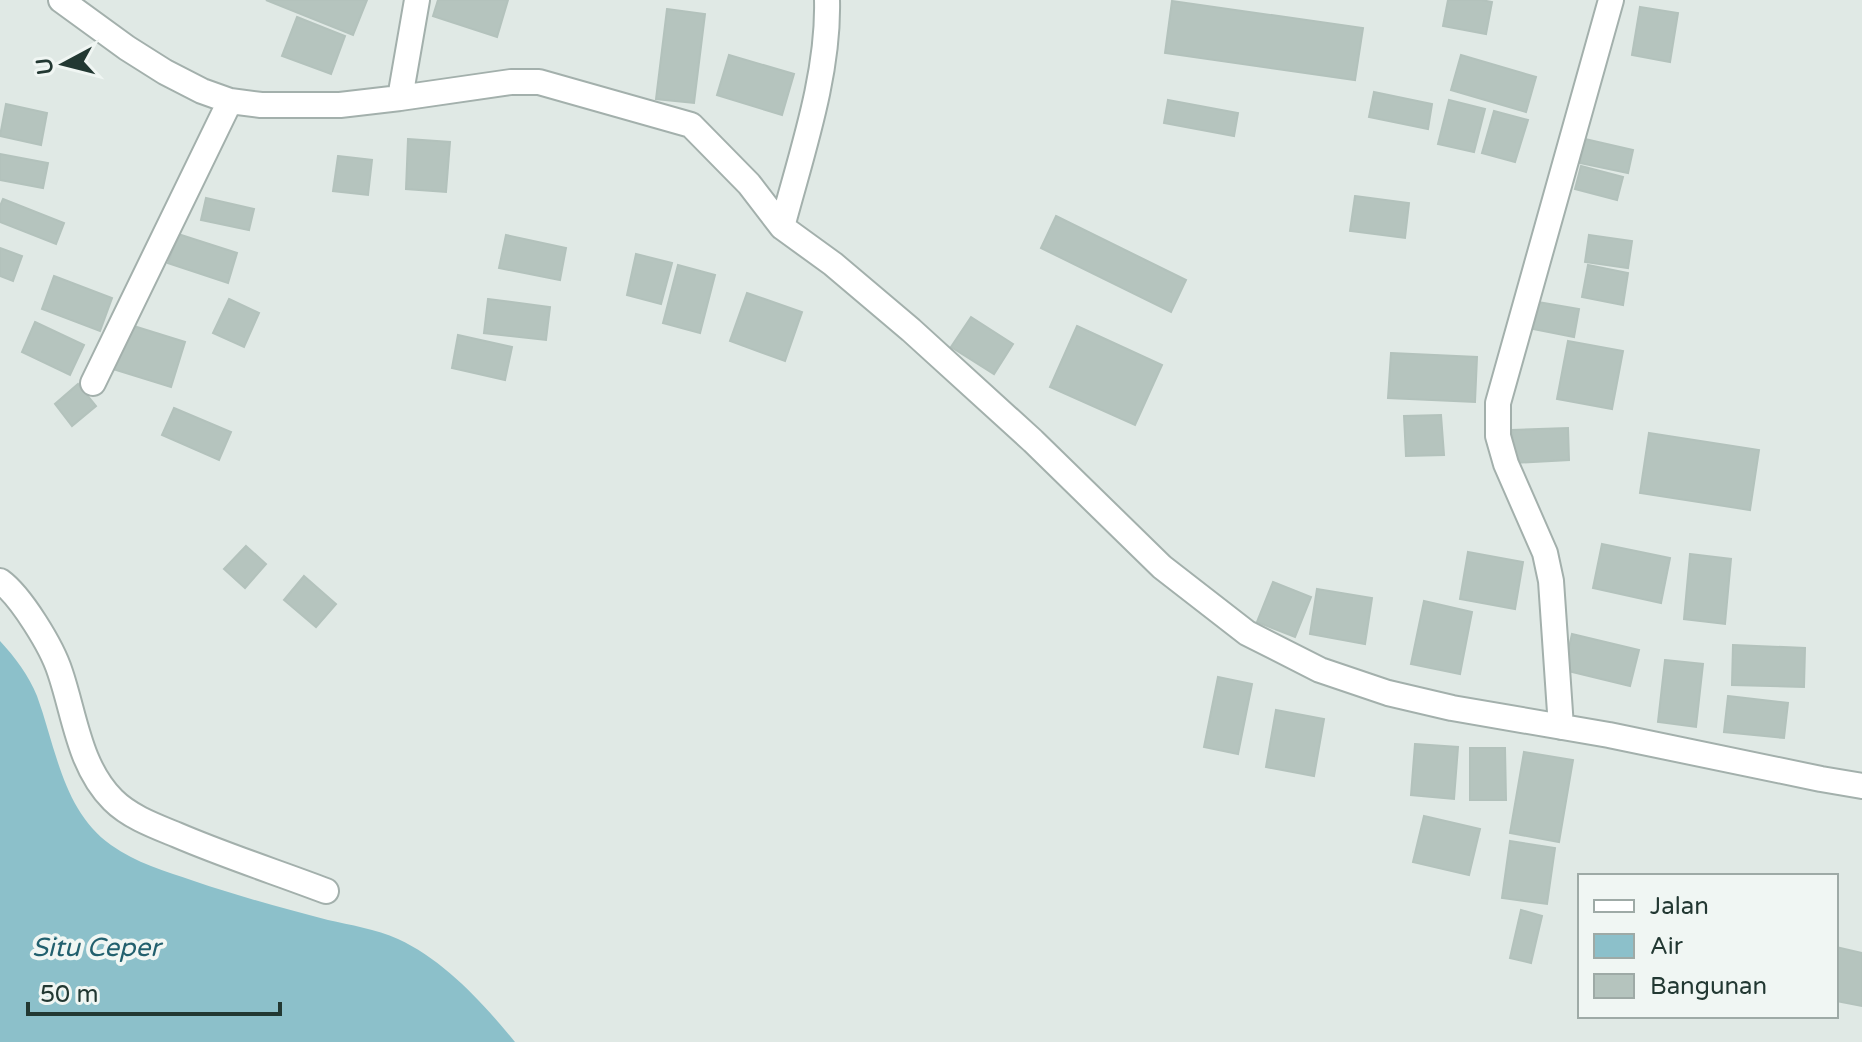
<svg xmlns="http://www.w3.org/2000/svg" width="1862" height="1042" font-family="'Varela Round',sans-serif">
<rect width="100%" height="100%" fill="#e0e9e5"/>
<path fill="#8cc0ca" d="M 0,641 C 15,657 29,676 37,696 C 56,748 63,811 111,845 C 136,863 165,871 194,881 C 238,896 282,908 328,920 C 350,925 376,929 398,939 C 444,960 483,1003 515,1042 L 0,1042 Z"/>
<path fill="#b5c4be" stroke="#b3c2bc" stroke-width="2" d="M 266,0 L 367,0 L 353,35 Z
M 438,0 L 508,0 L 497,37 L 433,16 Z
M 1448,0 L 1481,0 L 1492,2 L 1486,34 L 1443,26 Z
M 1172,1 L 1363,28 L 1355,80 L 1165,53 Z
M 1640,7 L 1678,13 L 1670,62 L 1632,55 Z
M 667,9 L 705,14 L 694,103 L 656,99 Z
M 297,17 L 345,36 L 331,74 L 282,56 Z
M 729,55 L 794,74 L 782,115 L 717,95 Z
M 1461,55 L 1536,77 L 1526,112 L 1451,90 Z
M 1374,92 L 1432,104 L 1428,129 L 1369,117 Z
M 1168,100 L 1238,113 L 1234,136 L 1164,123 Z
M 1449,100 L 1485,109 L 1474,152 L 1438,144 Z
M 6,104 L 47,113 L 41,145 L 0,136 Z
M 1494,111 L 1528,120 L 1515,162 L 1482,153 Z
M 408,139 L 450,142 L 446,192 L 406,189 Z
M 1585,139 L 1633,150 L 1628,173 L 1580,163 Z
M 0,154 L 48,163 L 43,188 L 0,180 Z
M 338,156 L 372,160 L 368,195 L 333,191 Z
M 1581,166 L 1623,177 L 1617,200 L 1575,189 Z
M 1355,196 L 1409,203 L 1405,238 L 1350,231 Z
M 206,198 L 254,209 L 249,230 L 201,220 Z
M 3,199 L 64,223 L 56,244 L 0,222 L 0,206 Z
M 1056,216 L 1186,280 L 1171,312 L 1041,248 Z
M 178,234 L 237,253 L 228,283 L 168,263 Z
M 506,235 L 566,248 L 560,280 L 499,268 Z
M 1589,235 L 1632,241 L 1628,268 L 1585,262 Z
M 0,248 L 22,256 L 13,281 L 0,276 Z
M 636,254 L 672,263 L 661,304 L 627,295 Z
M 678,265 L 715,275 L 700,333 L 663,323 Z
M 1588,265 L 1628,273 L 1623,305 L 1582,297 Z
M 54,276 L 112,298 L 100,331 L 42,309 Z
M 747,293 L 802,312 L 785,361 L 730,341 Z
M 229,299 L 259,313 L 244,347 L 213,333 Z
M 488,299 L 550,307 L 546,340 L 484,333 Z
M 1538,302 L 1579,309 L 1574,337 L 1533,329 Z
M 971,317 L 1013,344 L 994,374 L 951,347 Z
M 35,322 L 84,345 L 70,375 L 22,352 Z
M 124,323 L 185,342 L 171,387 L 110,368 Z
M 1077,326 L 1162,365 L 1135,425 L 1050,387 Z
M 458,335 L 512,347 L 505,380 L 452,368 Z
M 1568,341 L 1623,351 L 1612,409 L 1557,399 Z
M 1391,353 L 1477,357 L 1475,402 L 1388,398 Z
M 78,384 L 96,406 L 72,426 L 55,404 Z
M 174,408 L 231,432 L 219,460 L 162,435 Z
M 1441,415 L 1444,455 L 1406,456 L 1404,416 Z
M 1568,428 L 1569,460 L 1514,463 L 1512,430 Z
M 1649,433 L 1759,450 L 1750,510 L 1640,493 Z
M 1602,544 L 1670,558 L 1661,603 L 1593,588 Z
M 246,546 L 266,564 L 245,588 L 224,569 Z
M 1468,552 L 1523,562 L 1515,609 L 1460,599 Z
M 1690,554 L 1731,559 L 1725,624 L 1684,619 Z
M 304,576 L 336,604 L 316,627 L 284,600 Z
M 1273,582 L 1311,597 L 1295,637 L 1257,622 Z
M 1317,589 L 1372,598 L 1365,644 L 1310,634 Z
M 1424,601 L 1472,612 L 1460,674 L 1411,664 Z
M 1572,634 L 1639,650 L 1630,686 L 1564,670 Z
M 1733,645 L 1805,648 L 1804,687 L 1732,685 Z
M 1665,660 L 1703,664 L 1696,727 L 1658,722 Z
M 1218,677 L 1252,684 L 1238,754 L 1204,747 Z
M 1728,696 L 1788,703 L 1784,738 L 1724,732 Z
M 1276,710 L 1324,719 L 1314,776 L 1266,767 Z
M 1415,744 L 1458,747 L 1454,799 L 1411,795 Z
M 1470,748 L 1505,748 L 1506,800 L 1470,800 Z
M 1524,752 L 1573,760 L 1559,842 L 1510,833 Z
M 1424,816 L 1480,829 L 1469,875 L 1413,862 Z
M 1510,841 L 1555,848 L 1547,904 L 1502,898 Z
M 1521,910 L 1542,916 L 1531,963 L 1510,958 Z
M 1836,947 L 1862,953 L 1862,1006 L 1836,1001 Z"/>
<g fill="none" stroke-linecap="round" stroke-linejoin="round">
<defs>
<path id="minor" d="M 61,0 L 127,48 L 165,72 L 202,91 L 230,101 L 261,105 L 340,105 L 400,98 L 511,82 L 539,82 L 691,125 L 749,184 L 782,227 L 833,264 L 911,330 L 1033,441 L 1162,567 L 1247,633 L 1320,670 L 1388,693 L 1452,708 L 1609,735 L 1821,779 L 1862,786
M 400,98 L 417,0
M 782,227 C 801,155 829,75 827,0
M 93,383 L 230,101
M 0,581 C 21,596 52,647 60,672 C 75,716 79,766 113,800 C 130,817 155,826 177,835 C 226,856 276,872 326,891
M 1561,727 L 1551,581 L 1545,553 L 1506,464 L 1498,436 L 1498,403 L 1611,0"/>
</defs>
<use href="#minor" stroke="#a3b0ac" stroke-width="28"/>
<use href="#minor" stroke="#fff" stroke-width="24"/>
</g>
<g text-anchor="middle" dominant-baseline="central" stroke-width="8" stroke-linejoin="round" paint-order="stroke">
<g font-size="26" font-style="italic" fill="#22606e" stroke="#f0f6f3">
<text x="96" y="947">Situ Ceper</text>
</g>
</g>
<rect x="1578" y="874" width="260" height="144" fill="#f0f6f3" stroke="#9eaaa6" stroke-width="2"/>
<rect x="1594" y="900" width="40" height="12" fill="#ffffff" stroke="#9eaaa6" stroke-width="2"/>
<text x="1650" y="914" font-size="24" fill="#223832">Jalan</text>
<rect x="1594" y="934" width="40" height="24" fill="#8cc0ca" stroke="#9eaaa6" stroke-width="2"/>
<text x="1650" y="954" font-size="24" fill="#223832">Air</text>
<rect x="1594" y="974" width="40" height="24" fill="#b5c4be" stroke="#9eaaa6" stroke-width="2"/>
<text x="1650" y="994" font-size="24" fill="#223832">Bangunan</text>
<g transform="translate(64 64) rotate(263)" stroke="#f0f6f3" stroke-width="6" paint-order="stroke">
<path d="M0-6L14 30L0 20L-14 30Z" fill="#223832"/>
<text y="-12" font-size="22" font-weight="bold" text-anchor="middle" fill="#223832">U</text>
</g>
<path d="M28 1002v12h252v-12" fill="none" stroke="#223832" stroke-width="4"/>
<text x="40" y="1002" font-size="24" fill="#223832" stroke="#f0f6f3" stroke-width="6" paint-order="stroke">50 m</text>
</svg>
